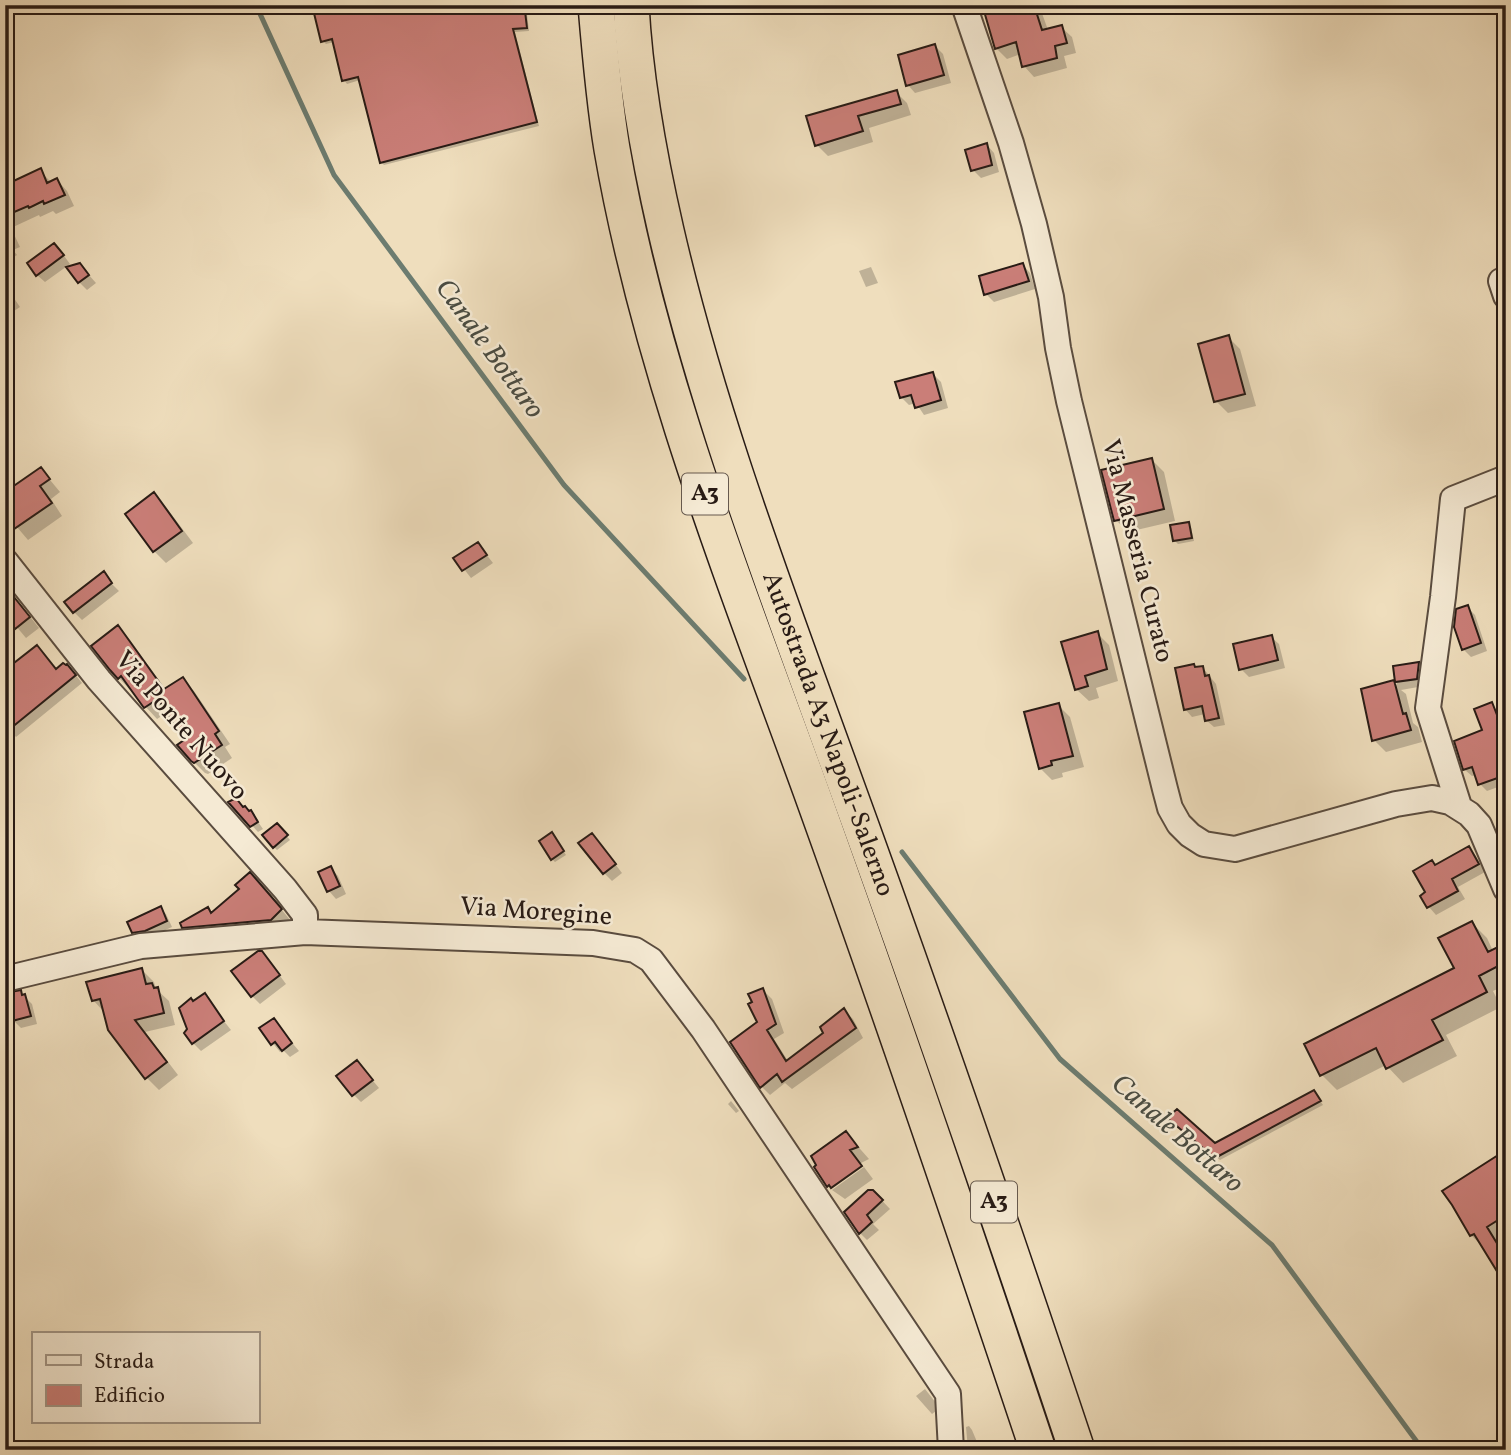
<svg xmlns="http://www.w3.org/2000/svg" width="1511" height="1455" font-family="Vollkorn,serif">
<rect width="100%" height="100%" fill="#efdebd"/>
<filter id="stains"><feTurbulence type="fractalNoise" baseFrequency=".00286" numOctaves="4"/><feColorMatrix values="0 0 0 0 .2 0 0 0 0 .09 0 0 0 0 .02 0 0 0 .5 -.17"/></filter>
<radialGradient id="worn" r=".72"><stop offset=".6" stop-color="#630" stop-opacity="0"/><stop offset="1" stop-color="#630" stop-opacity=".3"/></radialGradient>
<path fill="#0003" d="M 314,5 L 526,5 L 529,31 L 515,32 L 539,126 L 384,165 L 381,162 L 360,80 L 347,84 L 344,80 L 334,42 L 326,44 L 323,41 Z
M 991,5 L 1039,5 L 1048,30 L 1061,27 L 1072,37 L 1076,53 L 1064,56 L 1067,68 L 1034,77 L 1024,66 L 1021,54 L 1007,59 L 996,48 Z
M 935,46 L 943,54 L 951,83 L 915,93 L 908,85 Z
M 896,92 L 907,103 L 911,115 L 869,128 L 873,142 L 828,156 L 817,145 L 808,117 Z
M 987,145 L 994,153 L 999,172 L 981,178 L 973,170 Z
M 40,171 L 52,183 L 57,180 L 67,191 L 74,206 L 56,214 L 53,211 L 40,217 L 39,215 L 11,228 L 20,247 L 13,250 L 17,255 L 5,263 L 5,205 Z
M 62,253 L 70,264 L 45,282 L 37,275 Z
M 80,265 L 96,283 L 87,290 L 79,282 Z
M 1023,265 L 1030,273 L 1035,289 L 994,302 L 986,294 Z
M 871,267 L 878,283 L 866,287 L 859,271 Z
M 5,273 L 13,283 L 7,288 L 20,307 L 5,317 Z
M 1228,337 L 1240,349 L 1256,406 L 1228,413 L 1216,401 Z
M 933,374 L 941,382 L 948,408 L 924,415 L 916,403 L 909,405 L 902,398 Z
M 1152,460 L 1164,472 L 1175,521 L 1128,532 L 1116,520 Z
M 41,469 L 60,492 L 51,499 L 62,516 L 28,540 L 5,513 Z
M 154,495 L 166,507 L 193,543 L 166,563 L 154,551 L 127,514 Z
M 1188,524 L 1191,527 L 1194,541 L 1178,544 L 1175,541 Z
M 478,544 L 493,563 L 471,578 L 456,559 Z
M 108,580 L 119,591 L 82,620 L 74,612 Z
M 5,593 L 8,596 L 10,594 L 20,604 L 39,628 L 26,638 L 5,613 Z
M 1467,607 L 1475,615 L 1487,651 L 1471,657 L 1463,649 Z
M 118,628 L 130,640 L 166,690 L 182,679 L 194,691 L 230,744 L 225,747 L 232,758 L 208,774 L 205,773 L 192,760 L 187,740 L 168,712 L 157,719 L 119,678 Z
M 1097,633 L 1109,645 L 1118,681 L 1096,688 L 1099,698 L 1089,701 L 1076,689 Z
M 1271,637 L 1279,644 L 1285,668 L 1249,677 L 1241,669 Z
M 5,664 L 10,669 L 74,673 L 82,683 L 16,737 L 5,725 Z
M 1419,664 L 1426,671 L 1424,686 L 1401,690 L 1406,694 L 1413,723 L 1418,727 L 1422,742 L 1386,752 L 1374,740 L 1394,682 L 1397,686 L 1395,668 Z
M 1203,668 L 1216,684 L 1225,725 L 1214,727 L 1206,720 L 1205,714 L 1192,717 L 1185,709 L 1196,669 Z
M 1492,704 L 1500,715 L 1506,713 L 1506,784 L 1487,791 L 1480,784 L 1477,775 L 1472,776 L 1465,770 L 1456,742 L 1484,731 Z
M 1058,705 L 1070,717 L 1084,767 L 1062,773 L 1063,777 L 1052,780 L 1040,768 Z
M 231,803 L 251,812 L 263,829 L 258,832 Z
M 280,828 L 290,840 L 277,850 L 274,847 Z
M 555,838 L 566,855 L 555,862 L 552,859 Z
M 599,843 L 622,873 L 612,881 L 604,873 Z
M 1468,848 L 1476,856 L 1485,872 L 1458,887 L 1465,899 L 1436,915 L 1429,907 L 1428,893 L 1436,866 Z
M 331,868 L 338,876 L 346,894 L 336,899 L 329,891 Z
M 261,885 L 291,921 L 278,930 L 194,937 L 183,927 L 208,909 L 212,914 Z
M 160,908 L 166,914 L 172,927 L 152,936 L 140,938 L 134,932 Z
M 1472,923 L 1487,938 L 1493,951 L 1506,945 L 1506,985 L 1493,991 L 1501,1007 L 1446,1035 L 1457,1056 L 1403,1083 L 1386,1065 L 1337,1090 L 1322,1075 L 1456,969 Z
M 269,961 L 286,984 L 260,1004 L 252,996 Z
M 142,970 L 154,982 L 156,989 L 169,1001 L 175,1025 L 145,1032 L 178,1075 L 159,1090 L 147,1078 L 109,1030 L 105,1013 L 93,1000 Z
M 763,990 L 772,999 L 784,1033 L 774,1039 L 788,1061 L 826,1034 L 844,1010 L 853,1019 L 863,1038 L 792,1089 L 785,1083 L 770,1095 L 762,1087 L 759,1022 Z
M 20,992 L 32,1004 L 37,1024 L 21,1028 L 13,1020 L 5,1022 L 5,995 Z
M 204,996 L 231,1030 L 201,1051 L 193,1043 L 193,1003 Z
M 273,1020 L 299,1051 L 290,1057 L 283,1050 L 280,1052 L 261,1029 Z
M 364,1070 L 379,1088 L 361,1102 L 354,1095 Z
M 1317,1096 L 1323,1105 L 1220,1160 L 1172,1121 L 1214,1145 Z
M 731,1101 L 739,1111 L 736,1113 L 728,1104 Z
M 846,1133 L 869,1159 L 861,1163 L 830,1188 L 818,1165 Z
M 1506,1152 L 1506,1232 L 1496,1238 L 1506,1254 L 1506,1283 L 1482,1246 L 1471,1235 Z
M 864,1167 L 873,1179 L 845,1199 L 832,1190 Z
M 873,1191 L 890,1209 L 873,1224 L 879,1230 L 867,1240 L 860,1233 Z
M 925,1389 L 940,1408 L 932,1414 L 916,1396 Z
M 969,1426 L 972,1430 L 980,1449 L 968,1450 L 966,1427 Z"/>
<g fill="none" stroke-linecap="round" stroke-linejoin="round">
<path stroke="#6c7c70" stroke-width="5" d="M 256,5 L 334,175 L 564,485 L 744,679
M 902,852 L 1060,1059 L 1272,1245 L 1423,1450"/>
</g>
<path fill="#ca7e78" stroke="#281b15" stroke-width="2" d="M 312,5 L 507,5 L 509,13 L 525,11 L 527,28 L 513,29 L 537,122 L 380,163 L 358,77 L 342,81 L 332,39 L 321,42 Z
M 989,5 L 1034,5 L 1042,30 L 1062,25 L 1067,43 L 1055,46 L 1057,58 L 1022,67 L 1016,42 L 995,49 L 984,11 Z
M 935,44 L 944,75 L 906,86 L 898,55 Z
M 897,90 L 901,104 L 858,116 L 863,131 L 815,146 L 806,116 Z
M 987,143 L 992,165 L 971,171 L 965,150 Z
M 41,168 L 47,183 L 57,178 L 65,195 L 44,204 L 43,201 L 29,208 L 28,206 L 5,216 L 5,185 Z
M 54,243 L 64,255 L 36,276 L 27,263 Z
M 80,263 L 89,275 L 78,283 L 66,267 Z
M 1023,263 L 1029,281 L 984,295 L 979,276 Z
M 1229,335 L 1245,394 L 1214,402 L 1198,344 Z
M 933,372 L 941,400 L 915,408 L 911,395 L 900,398 L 895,382 Z
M 1152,458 L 1164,509 L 1114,521 L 1101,470 Z
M 41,467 L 50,479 L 40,486 L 52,503 L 14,529 L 5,516 L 5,492 Z
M 154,492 L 182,531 L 153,552 L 125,514 Z
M 1189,522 L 1192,538 L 1173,541 L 1170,525 Z
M 478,542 L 487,555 L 462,571 L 453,558 Z
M 104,571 L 112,583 L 73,613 L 64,602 Z
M 10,592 L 30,617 L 15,629 L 5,616 L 5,596 Z
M 1468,605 L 1481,643 L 1462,650 L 1454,627 L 1456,609 Z
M 118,625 L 164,689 L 183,677 L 219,731 L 215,734 L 222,745 L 194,763 L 191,761 L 177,745 L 184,740 L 158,699 L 144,708 L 121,676 L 118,679 L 110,670 L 91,646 Z
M 1098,631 L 1107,669 L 1085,676 L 1088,686 L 1075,690 L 1061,642 Z
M 1272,635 L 1278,660 L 1239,670 L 1233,644 Z
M 37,645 L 56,669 L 63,663 L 66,665 L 67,664 L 76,675 L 5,733 L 5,670 Z
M 1419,662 L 1417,679 L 1395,682 L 1393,666 Z
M 1194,664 L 1195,667 L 1203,666 L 1205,676 L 1209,675 L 1219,718 L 1205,721 L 1202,706 L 1184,710 L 1175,668 Z
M 1394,680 L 1403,714 L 1406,713 L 1411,730 L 1372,741 L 1361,689 Z
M 1492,702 L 1497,715 L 1506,711 L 1506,775 L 1478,785 L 1472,767 L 1463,770 L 1454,741 L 1482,730 L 1474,709 Z
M 1059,703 L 1073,756 L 1051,761 L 1052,765 L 1039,769 L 1024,712 Z
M 236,798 L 243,807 L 245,806 L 249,811 L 251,810 L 258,822 L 250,827 L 228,802 Z
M 277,823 L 288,835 L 273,848 L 262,835 Z
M 552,832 L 564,851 L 551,860 L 539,841 Z
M 592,833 L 616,864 L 603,874 L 578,843 Z
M 1469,846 L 1479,864 L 1452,879 L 1458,891 L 1427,908 L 1420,896 L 1425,892 L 1413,871 L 1432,860 L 1435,865 Z
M 331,866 L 340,886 L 327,892 L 318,872 Z
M 250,872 L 282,909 L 271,920 L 182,928 L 180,923 L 208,907 L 211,913 L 239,889 L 235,885 Z
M 161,906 L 167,921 L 145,931 L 132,933 L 127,922 Z
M 1472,921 L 1488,952 L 1506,943 L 1506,962 L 1479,976 L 1487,992 L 1432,1020 L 1443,1040 L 1386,1069 L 1376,1048 L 1320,1076 L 1304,1044 L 1454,968 L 1438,938 Z
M 258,951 L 262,951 L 280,975 L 251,997 L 231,971 Z
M 142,968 L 146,984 L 152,983 L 154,988 L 158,987 L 164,1013 L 135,1020 L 167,1062 L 145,1079 L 108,1030 L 100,999 L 92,1001 L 86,982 Z
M 763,988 L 776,1024 L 767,1030 L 786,1061 L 823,1033 L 820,1027 L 844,1008 L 856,1028 L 782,1082 L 777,1074 L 760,1088 L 730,1042 L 757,1022 L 748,1004 L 752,1002 L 748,994 Z
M 21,990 L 22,995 L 25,994 L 31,1016 L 12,1021 L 9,1011 L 5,1012 L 5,993 Z
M 205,993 L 224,1021 L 192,1044 L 184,1033 L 187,1029 L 179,1008 L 191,998 L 193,1001 Z
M 274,1018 L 292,1043 L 282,1051 L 275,1042 L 271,1045 L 259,1028 Z
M 357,1060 L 373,1080 L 352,1096 L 336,1076 Z
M 1314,1090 L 1321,1101 L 1215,1158 L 1167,1118 L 1177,1109 L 1215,1143 Z
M 846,1131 L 858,1147 L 850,1150 L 862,1166 L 831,1188 L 829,1185 L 827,1187 L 814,1167 L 816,1165 L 811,1156 Z
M 1506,1150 L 1506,1215 L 1487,1227 L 1506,1258 L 1506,1286 L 1474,1234 L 1470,1236 L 1452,1205 L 1442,1191 Z
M 868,1190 L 873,1190 L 883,1200 L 867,1215 L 872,1222 L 859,1234 L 844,1212 Z"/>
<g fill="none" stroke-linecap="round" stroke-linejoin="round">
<defs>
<path id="minor" d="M 964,5 L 1011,143 L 1034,224 L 1051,297 L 1058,348 L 1069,401 L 1165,789 L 1170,808 L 1179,824 L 1190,835 L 1204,844 L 1235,849 L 1396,804 L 1432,798 L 1450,802 L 1469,814 L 1479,825 L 1506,889
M 1501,281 L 1506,296
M 5,561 L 99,680 L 285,889 L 305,915 L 305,932
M 1459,806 L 1428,708 L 1443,597 L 1453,499 L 1506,478
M 5,979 L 141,946 L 305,932 L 593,943 L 635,950 L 651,960 L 703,1029 L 948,1394 L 951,1450"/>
<g id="highway">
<path d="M 596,5 C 600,53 604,101 612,149 C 650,369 734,579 810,788 C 889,1007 964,1228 1038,1450"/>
<path id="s1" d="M 631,5 C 635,81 649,157 666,231 C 707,409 772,581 834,752 C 919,984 999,1216 1077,1450"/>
</g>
</defs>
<use href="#minor" stroke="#5a4c3f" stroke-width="28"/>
<use href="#highway" stroke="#281b15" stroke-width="38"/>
<use href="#minor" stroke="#f5ead4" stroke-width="24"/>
<use href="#highway" stroke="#efdebd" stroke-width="35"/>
</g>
<g text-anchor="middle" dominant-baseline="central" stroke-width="5" stroke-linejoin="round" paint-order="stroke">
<g fill="#f5ead4" stroke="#66594e" stroke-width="2">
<rect x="682" y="473.5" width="46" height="41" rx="5"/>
<rect x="971" y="1181.5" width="46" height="41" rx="5"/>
</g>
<g font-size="24" font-weight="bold" fill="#281b15">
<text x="705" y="494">A3</text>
<text x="994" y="1202">A3</text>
</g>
<g font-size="26" fill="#281b15" stroke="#f5ead4">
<text transform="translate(1137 551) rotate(76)">Via Masseria Curato</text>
<text transform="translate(181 726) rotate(49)">Via Ponte Nuovo</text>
<text stroke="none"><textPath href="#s1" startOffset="758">Autostrada A3 Napoli-Salerno</textPath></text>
<text transform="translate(536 912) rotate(4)">Via Moregine</text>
</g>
<g font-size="28" font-style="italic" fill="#4a4c42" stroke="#f5ead4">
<text transform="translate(489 349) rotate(54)">Canale Bottaro</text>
<text transform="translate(1177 1134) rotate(41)">Canale Bottaro</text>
</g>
</g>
<rect width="1511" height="1455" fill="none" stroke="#efdebd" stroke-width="28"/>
<rect x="7" y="7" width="1497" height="1441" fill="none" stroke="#281b15" stroke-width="3.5"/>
<rect x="14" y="14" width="1483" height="1427" fill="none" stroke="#281b15" stroke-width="2"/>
<rect x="32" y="1332" width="228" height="91" fill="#f5ead4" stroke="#a39788" stroke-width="2"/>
<rect x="46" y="1355" width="35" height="10" fill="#f5ead4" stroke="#a39788" stroke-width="2"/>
<text x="94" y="1368" font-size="21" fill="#281b15">Strada</text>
<rect x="46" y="1385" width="35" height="21" fill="#ca7e78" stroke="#a39788" stroke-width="2"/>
<text x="94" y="1402" font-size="21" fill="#281b15">Edificio</text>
<rect width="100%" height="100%" filter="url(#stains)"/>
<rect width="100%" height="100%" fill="url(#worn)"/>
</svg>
